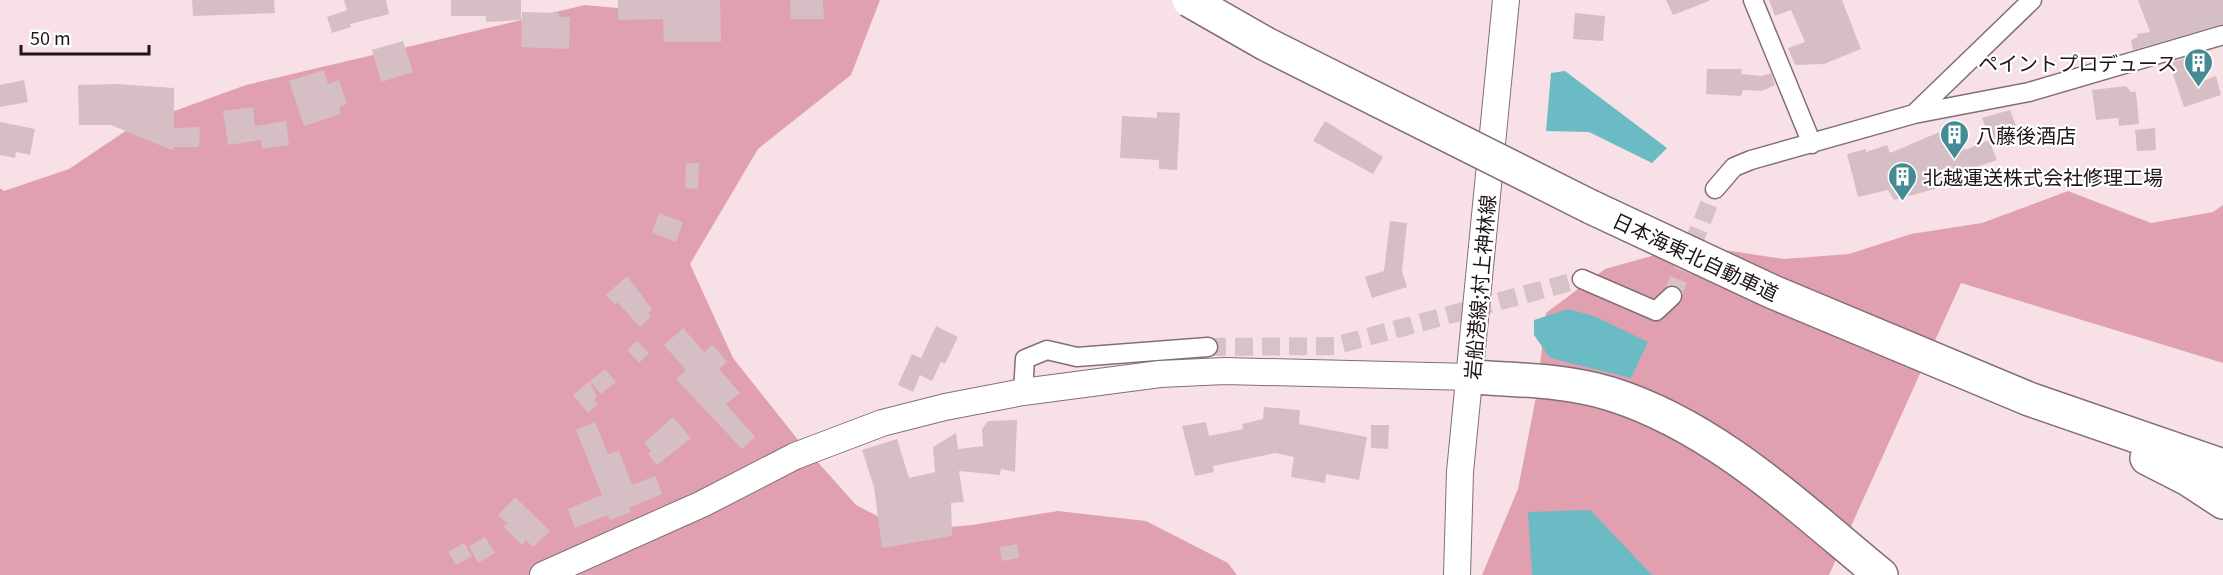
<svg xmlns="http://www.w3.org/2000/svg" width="2223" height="575" font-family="Georgia,'Noto Sans JP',serif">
<rect width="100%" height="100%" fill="#f8e1e6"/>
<path fill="#e0a0b0" d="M 708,0 L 880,0 L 851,75 L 758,149 L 690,264 L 733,358 L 799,441 L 856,505 L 906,531 L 972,525 L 1058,511 L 1146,521 L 1228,563 L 1237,575 L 0,575 L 0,188 L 4,191 L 69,169 L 133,126 L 246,85 L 585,5 L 660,12 Z
M 2068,191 L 2151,223 L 2213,212 L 2223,205 L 2223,363 L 1961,283 L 1829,575 L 1482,575 L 1518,489 L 1537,392 L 1546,313 L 1605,269 L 1691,245 L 1784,259 L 1849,254 L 1911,234 L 1982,223 Z"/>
<path fill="#6bbbc5" d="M 1565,71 L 1667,148 L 1652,163 L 1589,132 L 1546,131 L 1551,73 Z
M 1568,309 L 1594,316 L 1648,342 L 1631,378 L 1550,358 L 1534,335 L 1534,320 Z
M 1590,510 L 1652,575 L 1532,575 L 1528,512 Z"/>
<path fill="#d5bfc4" d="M 192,0 L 274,0 L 275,13 L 193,16 Z
M 344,0 L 386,0 L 389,14 L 350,24 L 351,27 L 332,33 L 327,17 L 347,10 Z
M 451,0 L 521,0 L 521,20 L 486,22 L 486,16 L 451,16 Z
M 618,0 L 720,0 L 721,42 L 664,42 L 663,19 L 618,20 Z
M 790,0 L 823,0 L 824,19 L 791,19 Z
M 1666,0 L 1709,0 L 1709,1 L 1673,15 Z
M 1769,0 L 1842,0 L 1861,49 L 1824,64 L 1795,65 L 1788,48 L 1805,42 L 1791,10 L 1775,16 Z
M 2138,0 L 2223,0 L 2223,24 L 2133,50 L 2131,40 L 2138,37 L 2137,34 L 2150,32 Z
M 522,12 L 559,13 L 559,17 L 570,17 L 569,49 L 521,47 Z
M 1575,13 L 1605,16 L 1603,41 L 1573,39 Z
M 403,41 L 413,72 L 381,82 L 372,50 Z
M 2196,55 L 2205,80 L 2216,76 L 2221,95 L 2184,107 L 2169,63 Z
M 1707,69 L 1742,69 L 1741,74 L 1762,76 L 1771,73 L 1775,85 L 1762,91 L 1743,90 L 1741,96 L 1706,94 Z
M 324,70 L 328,84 L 339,80 L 347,104 L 339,107 L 341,114 L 304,126 L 289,81 Z
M 24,80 L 28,102 L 0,107 L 0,85 Z
M 117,84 L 174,88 L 174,128 L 200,127 L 199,147 L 173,147 L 174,151 L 111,125 L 79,125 L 78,85 Z
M 2126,86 L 2131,92 L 2136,92 L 2139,124 L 2119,126 L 2118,118 L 2096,120 L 2092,90 Z
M 253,107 L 255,126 L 286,121 L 289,145 L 262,149 L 261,140 L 228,145 L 223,111 Z
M 2010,110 L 2020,136 L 1992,145 L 1982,118 Z
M 1157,112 L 1180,113 L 1177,170 L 1159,169 L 1159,160 L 1120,158 L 1122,116 L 1157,118 Z
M 1325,121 L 1383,157 L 1373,174 L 1313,141 Z
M 0,122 L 35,129 L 30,155 L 16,152 L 15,158 L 0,155 Z
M 1956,125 L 1965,150 L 1989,140 L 1997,160 L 1933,182 L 1935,189 L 1894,200 L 1888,190 L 1858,197 L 1847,154 L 1866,149 L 1866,152 L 1887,145 L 1890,153 Z
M 2155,128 L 2156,150 L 2137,151 L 2135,130 Z
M 686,163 L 699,163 L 698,189 L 685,188 Z
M 659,213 L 683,222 L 676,242 L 652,233 Z
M 1390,221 L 1407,223 L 1402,271 L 1407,287 L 1372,298 L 1365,277 L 1384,271 Z
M 627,276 L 652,309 L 648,313 L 651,317 L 640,327 L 617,302 L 615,305 L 606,295 Z
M 936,326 L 958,337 L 945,364 L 941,362 L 932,381 L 920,375 L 913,392 L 898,385 L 912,354 L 921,358 Z
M 683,328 L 704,352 L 713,345 L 727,362 L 719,369 L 740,393 L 726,404 L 755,437 L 742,449 L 676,379 L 686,370 L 664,345 Z
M 637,341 L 649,353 L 639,363 L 627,350 Z
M 605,369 L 616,382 L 601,394 L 590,381 Z
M 590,381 L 597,398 L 594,400 L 598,404 L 588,413 L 573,395 Z
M 1264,407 L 1300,410 L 1299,424 L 1367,437 L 1359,480 L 1326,474 L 1325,483 L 1291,477 L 1294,457 L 1275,453 L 1213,466 L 1214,472 L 1195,476 L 1182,426 L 1206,422 L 1209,436 L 1243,429 L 1242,424 L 1263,419 Z
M 673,417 L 691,438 L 657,465 L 648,454 L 651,451 L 644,443 Z
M 1017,420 L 1015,472 L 1001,469 L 1000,475 L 959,471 L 964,502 L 951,503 L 952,536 L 882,548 L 874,487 L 862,450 L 897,439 L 909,478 L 935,472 L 933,447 L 956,433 L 958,449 L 983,446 L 982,429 L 988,421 Z
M 595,422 L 608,454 L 619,451 L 632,485 L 655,476 L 662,494 L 629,508 L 631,512 L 610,520 L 608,515 L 575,528 L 568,509 L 602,495 L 576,430 Z
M 1371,425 L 1389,425 L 1388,449 L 1371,448 Z
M 515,497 L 550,531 L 533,547 L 526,540 L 522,545 L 503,526 L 508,524 L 498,515 Z
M 485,537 L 495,553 L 478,563 L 469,546 Z
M 464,543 L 472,556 L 456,565 L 448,552 Z
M 1017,544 L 1019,558 L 1002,561 L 1000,547 Z"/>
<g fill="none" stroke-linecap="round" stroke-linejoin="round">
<path stroke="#d7c2c7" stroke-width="18" stroke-dasharray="18 9" stroke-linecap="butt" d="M 1672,296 L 1715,189
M 1208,347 L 1334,346 L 1582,279"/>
<defs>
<path id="street" d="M 1753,0 L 1812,144
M 1914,114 L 2032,0
M 1715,189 L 1734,167 L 1751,160 L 1914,114 L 2029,92 L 2223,35
M 1582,279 L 1656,311 L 1672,296
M 1023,392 L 1025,359 L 1047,350 L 1077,357 L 1208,347"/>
<path id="secondary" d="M 543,575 L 702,504 L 795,456 L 882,423 L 945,407 L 1023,392 L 1160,374 L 1225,371 L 1471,377
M 1457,575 L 1460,472 L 1506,0"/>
<path id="highway" d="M 1591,207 L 1773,292 L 2029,399 L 2223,466
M 1471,377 C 1518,380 1566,380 1611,394 C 1716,427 1798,507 1881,575
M 2147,458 L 2188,479 L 2223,502"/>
</defs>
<use href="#street" stroke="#836f73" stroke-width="21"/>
<use href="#secondary" stroke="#836f73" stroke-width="28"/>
<use href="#highway" stroke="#836f73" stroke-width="36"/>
<use href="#street" stroke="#fff" stroke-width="18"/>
<use href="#secondary" stroke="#fff" stroke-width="26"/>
<use href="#highway" stroke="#fff" stroke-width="33"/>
<defs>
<path id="highway-bridge" d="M 1189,0 L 1266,44 L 1591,207"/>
</defs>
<use href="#highway-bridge" stroke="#836f73" stroke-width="36" stroke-linecap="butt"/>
<use href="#highway-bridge" stroke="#fff" stroke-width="33"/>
</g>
<defs>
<symbol id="building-pin" viewBox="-11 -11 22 30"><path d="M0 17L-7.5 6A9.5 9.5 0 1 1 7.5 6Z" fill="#448b94" stroke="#fff"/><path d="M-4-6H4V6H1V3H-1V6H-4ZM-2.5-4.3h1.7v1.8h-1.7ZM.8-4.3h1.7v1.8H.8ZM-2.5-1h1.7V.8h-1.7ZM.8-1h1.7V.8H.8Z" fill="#fff"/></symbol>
</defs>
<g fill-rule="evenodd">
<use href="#building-pin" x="2182" y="46" width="33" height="45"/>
<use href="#building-pin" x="1938" y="118" width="33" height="45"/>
<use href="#building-pin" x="1886" y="160" width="33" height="45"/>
</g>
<g text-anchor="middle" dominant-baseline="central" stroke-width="4.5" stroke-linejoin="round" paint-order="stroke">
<g font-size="20" fill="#1d1517" stroke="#fff" text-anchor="start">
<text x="2177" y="62" text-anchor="end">ペイントプロデュース</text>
<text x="1976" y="134">八藤後酒店</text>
<text x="1923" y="176">北越運送株式会社修理工場</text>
</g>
<g font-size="20" fill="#1d1517" stroke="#fff">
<text transform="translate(1696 256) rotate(25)">日本海東北自動車道</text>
<text transform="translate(1479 287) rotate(-85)">岩船港線;村上神林線</text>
</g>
</g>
<path d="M21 45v9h128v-9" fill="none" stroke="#1d1517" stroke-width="3"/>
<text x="30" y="45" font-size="18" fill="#1d1517" stroke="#ffffff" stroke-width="4.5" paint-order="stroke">50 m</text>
</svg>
